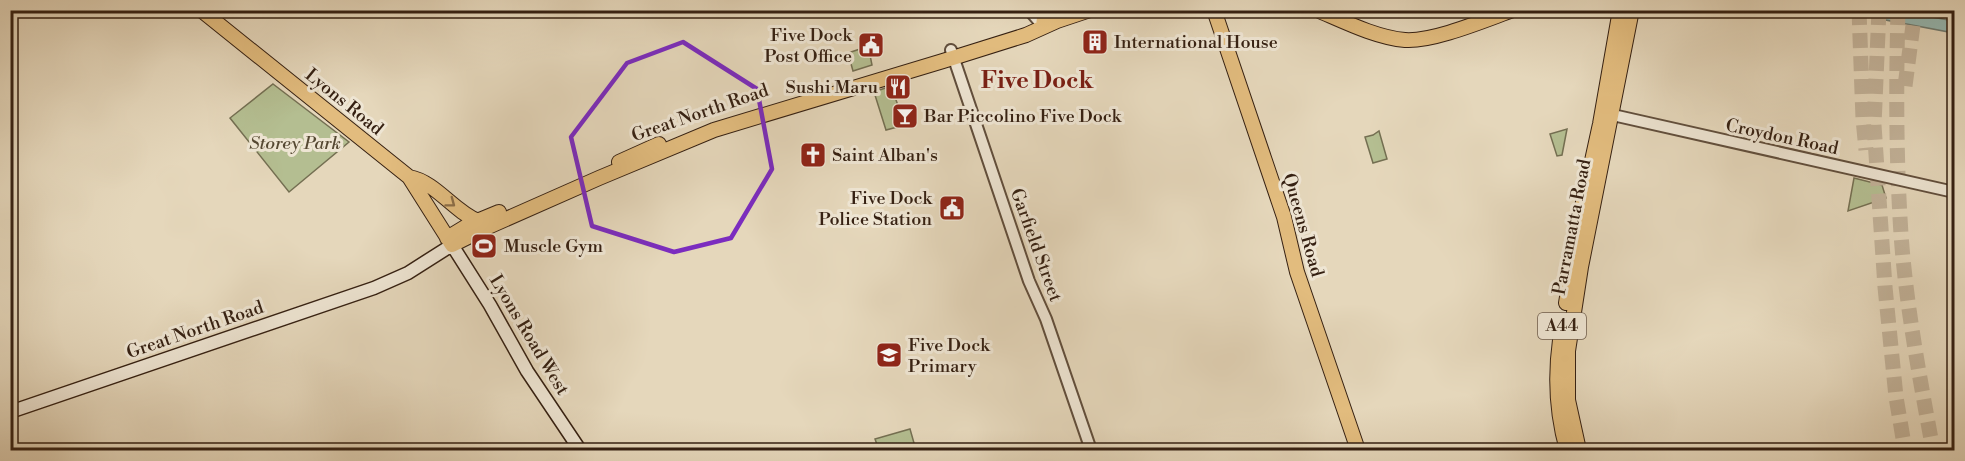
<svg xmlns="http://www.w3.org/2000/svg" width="1965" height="461" font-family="'Libre Bodoni',serif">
<rect width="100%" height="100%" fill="#e5d7bb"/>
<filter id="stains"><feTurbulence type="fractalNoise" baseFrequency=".00333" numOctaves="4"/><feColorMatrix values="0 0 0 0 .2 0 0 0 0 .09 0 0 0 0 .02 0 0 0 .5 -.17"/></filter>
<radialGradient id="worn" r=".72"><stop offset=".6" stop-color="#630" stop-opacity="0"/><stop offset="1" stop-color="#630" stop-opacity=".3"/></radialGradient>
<path fill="#b4be91" stroke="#746f52" stroke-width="1.5" d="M 863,48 L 866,56 L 870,55 L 872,65 L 853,71 L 848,53 Z
M 273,84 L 349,142 L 289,192 L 230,118 Z
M 891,86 L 905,125 L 886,130 L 874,92 Z
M 1567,129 L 1562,155 L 1557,156 L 1550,134 Z
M 1379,131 L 1387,159 L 1373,163 L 1365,137 L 1373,135 Z
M 1854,178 L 1882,185 L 1886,198 L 1848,211 Z
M 910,429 L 916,450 L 879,450 L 875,439 Z"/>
<path fill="#96b9b3" stroke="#6f7c73" stroke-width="1.5" d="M 1838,11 L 1898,11 L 1954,21 L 1954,33 Z"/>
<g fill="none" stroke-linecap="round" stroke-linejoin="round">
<path stroke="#c2b299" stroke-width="15" stroke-dasharray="15 8" stroke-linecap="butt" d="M 1859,10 L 1863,119 L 1866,150
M 1879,10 L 1874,125 L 1885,287 L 1896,397 L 1905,450
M 1898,10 C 1896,85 1896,159 1901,234 C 1906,306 1920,379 1933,450
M 1905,86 L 1915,10"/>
<defs>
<path id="tertiary" d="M 1029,10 L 1043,26
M 951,50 L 1029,281 L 1046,319 L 1091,450
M 1604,113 L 1954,192"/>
<path id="secondary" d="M 10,412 L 374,288 L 408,273 L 452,245 L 490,305 L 527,371 L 580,450"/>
<path id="primary" d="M 201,10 L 409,177 L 452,245 L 488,227 L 599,178 L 714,130 L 943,61 L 1026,35 L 1057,21 L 1090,10
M 1214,10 L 1284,217 L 1297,272 L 1358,450
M 1317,10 C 1343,21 1377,38 1405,40 C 1433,42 1485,20 1513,10
M 1043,26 L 1045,10
M 619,162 L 659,144
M 409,177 C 436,182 453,211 478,221
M 447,238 L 470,224 L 499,212"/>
<path id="trunk" d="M 1566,303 L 1583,202 L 1600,124 L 1620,10
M 1560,340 C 1555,376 1557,415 1567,450
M 1579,450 L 1568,400 L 1568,351 L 1581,267 L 1632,10"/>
</defs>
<use href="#tertiary" stroke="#614e3c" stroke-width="14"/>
<use href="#secondary" stroke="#352012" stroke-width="15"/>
<use href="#primary" stroke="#352012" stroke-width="16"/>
<use href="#trunk" stroke="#352012" stroke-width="16"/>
<use href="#tertiary" stroke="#eee5d3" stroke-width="10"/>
<use href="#secondary" stroke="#eee5d3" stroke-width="12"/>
<use href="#primary" stroke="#e2bc7e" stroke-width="14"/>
<use href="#trunk" stroke="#e2bc7e" stroke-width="14"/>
</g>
<defs><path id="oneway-chevron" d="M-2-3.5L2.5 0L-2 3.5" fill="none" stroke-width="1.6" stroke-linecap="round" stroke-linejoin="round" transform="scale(1.5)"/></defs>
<use stroke="#8c6e48" href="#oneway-chevron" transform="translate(451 203) rotate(37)"/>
<path fill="none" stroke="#7b2cbf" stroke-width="4.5" stroke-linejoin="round" d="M 683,42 L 757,89 L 772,169 L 731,238 L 674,252 L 592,226 L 571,137 L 627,63 Z"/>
<defs>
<symbol id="building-square" viewBox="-11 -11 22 22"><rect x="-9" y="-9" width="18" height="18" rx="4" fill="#8f2418" stroke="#eee5d3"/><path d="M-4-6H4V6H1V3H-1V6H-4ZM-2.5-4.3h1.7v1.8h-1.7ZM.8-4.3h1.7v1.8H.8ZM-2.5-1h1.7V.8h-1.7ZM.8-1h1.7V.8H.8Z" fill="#fff"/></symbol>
<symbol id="civic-square" viewBox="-11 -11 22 22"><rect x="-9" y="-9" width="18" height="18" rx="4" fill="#8f2418" stroke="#eee5d3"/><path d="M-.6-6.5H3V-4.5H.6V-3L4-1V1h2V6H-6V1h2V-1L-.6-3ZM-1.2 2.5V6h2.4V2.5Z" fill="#fff"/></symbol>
<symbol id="restaurant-square" viewBox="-11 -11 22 22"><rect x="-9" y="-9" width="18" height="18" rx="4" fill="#8f2418" stroke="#eee5d3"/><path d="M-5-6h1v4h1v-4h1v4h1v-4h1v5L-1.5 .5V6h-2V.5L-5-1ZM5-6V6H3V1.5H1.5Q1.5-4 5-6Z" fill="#fff"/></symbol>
<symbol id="bar-square" viewBox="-11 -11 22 22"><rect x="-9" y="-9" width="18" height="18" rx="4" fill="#8f2418" stroke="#eee5d3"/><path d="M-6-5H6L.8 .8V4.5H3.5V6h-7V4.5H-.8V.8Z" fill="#fff"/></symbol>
<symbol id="church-square" viewBox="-11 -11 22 22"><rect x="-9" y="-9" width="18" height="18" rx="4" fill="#8f2418" stroke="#eee5d3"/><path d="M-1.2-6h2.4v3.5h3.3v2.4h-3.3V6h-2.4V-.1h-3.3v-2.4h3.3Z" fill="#fff"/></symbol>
<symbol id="stadium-square" viewBox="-11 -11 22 22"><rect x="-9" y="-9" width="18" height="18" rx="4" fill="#8f2418" stroke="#eee5d3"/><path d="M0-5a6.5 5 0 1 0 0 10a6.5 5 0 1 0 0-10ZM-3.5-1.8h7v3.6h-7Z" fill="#fff"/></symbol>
<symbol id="school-square" viewBox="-11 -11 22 22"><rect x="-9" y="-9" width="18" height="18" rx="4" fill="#8f2418" stroke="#eee5d3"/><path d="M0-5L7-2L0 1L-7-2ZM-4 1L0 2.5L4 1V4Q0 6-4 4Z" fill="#fff"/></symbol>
</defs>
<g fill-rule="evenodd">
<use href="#building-square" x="1080" y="27" width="30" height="30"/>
<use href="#civic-square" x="856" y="30" width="30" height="30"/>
<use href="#restaurant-square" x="883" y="72" width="30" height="30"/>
<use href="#bar-square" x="890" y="101" width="30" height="30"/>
<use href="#church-square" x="798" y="140" width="30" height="30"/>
<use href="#civic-square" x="937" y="193" width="30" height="30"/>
<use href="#stadium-square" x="469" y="231" width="30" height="30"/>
<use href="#school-square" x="874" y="340" width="30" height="30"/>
</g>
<g text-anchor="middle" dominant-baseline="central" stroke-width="6" stroke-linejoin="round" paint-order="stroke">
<rect fill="#eee5d3" stroke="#6c5b4c" stroke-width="1.5" x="1538" y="313" width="48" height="26" rx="4.5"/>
<g font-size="16" font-weight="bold" fill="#352012">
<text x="1562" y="326">A44</text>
</g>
<g font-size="18" fill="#352012" stroke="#eee5d3" text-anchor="start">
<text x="852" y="35" text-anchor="end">Five Dock<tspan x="852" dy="21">Post Office</tspan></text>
<text x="1114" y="42">International House</text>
<text x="878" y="87" text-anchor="end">Sushi Maru</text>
<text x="924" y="116">Bar Piccolino Five Dock</text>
<text x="832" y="155">Saint Alban's</text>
<text x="932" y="198" text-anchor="end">Five Dock<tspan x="932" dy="21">Police Station</tspan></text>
<text x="504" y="246">Muscle Gym</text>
<text x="908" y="345">Five Dock<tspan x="908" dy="21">Primary</tspan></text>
</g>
<g font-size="18" fill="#352012" stroke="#eee5d3">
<text transform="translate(344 102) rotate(39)">Lyons Road</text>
<text transform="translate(700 113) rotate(-19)">Great North Road</text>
<text transform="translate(1782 137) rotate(12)">Croydon Road</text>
<text transform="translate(1303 225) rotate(74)">Queens Road</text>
<text transform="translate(1572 227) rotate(-79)">Parramatta Road</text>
<text transform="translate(1036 245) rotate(70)">Garfield Street</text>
<text transform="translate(195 330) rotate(-19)">Great North Road</text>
<text transform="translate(529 335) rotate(59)">Lyons Road West</text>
</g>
<g font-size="18" font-style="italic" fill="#554832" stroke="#eee5d3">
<text x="295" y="143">Storey Park</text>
</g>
<g font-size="24" font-weight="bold" fill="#7a1f14" stroke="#eee5d3">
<text x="1037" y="81">Five Dock</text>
</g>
</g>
<rect width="1965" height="461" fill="none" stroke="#e5d7bb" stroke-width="36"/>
<rect x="12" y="12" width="1941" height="437" fill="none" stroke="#352012" stroke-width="3"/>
<rect x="18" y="18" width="1929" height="425" fill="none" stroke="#352012" stroke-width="1.5"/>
<rect width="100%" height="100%" filter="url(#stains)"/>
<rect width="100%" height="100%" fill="url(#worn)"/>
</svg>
